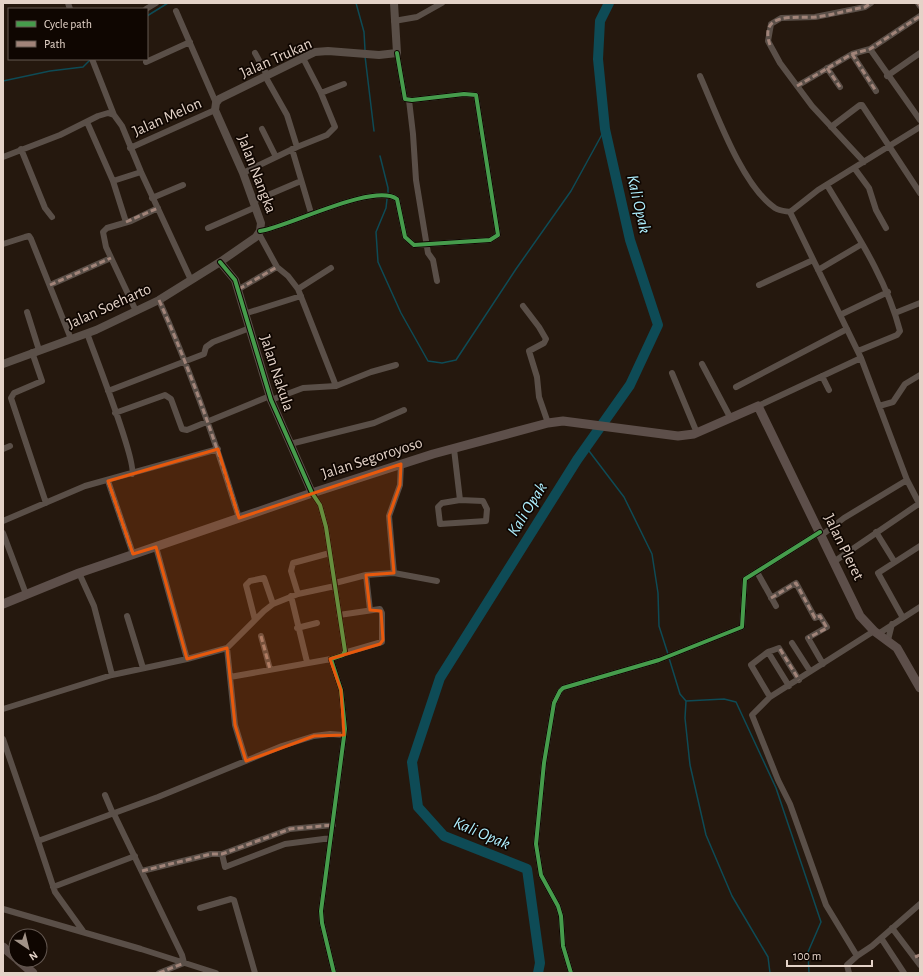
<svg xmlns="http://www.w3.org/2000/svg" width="923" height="976" font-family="'Alegreya Sans',sans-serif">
<rect width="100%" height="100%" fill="#25180e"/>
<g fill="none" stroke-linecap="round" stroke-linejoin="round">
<path stroke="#0e4b56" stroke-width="1.5" d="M 356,3 L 364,32 L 365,50
M 147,16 L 168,3
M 365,56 L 374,131
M 3,81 L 50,71 L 83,67 L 91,59
M 380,156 L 388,188 L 388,195
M 387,199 L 386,208 L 376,232 L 378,262 L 401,313 L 428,361 L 442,363 L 456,360 L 516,269 L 571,191 L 605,129
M 586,447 L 624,497 L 652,554 L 658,593 L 659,626 L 668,654
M 669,658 L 680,694 L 686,701 L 685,718 L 690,765 L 706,835 L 732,896 L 768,957 L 770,973
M 686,701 L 724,699 L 736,702 L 776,788 L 821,922 L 808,952 L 809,973"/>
<path stroke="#0e4b56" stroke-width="10" d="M 538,973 L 540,963 L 527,869 L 444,836 L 418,807 L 412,762 L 440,678 L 577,460 L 630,385 L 658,325 L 630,240 L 605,129 L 598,59 L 600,21 L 609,3"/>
<path stroke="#5a4f48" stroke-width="6" d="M 68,3 L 70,9
M 918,3 L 920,6
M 146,9 L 156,3
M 176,11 L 216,103
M 394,21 L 417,17 L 442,3
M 870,49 L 920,120
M 255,53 L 267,75
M 852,54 L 876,91
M 92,59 L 114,115
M 146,62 L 190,42
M 827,68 L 840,87
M 265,76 L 287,115 L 297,147
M 700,76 C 716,112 742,186 775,208 C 780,211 785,211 790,212
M 887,76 L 920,53
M 797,86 L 852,54 L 870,49 L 920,16
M 321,93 L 344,84
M 409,100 L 413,134 L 416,180 L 428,253 L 433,260 L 437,281
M 87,122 L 113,181 L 126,222
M 831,127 L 860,105 L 862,105 L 920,193
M 920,127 L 818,190 L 790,212 L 861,358 L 907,480 L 920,505
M 262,129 L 276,157
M 130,148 L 215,110
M 21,149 L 45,208 L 52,217
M 292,149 L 311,213
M 3,157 L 60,135 L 98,116 L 108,113 L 114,115 L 122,126 L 141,172 L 191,280
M 864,162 L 812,106 L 780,63 L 768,41 L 771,24 L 781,18 L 815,17 L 865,7 L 871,3
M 855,169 L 869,188 L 876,210 L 886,228
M 243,173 L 297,147 L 327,135 L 335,127 L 321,93 L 303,58
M 113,181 L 141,172
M 827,185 C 855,232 886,277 900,331 L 897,335 L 858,351
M 152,198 L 183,185
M 254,201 L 301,181
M 208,228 L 256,207
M 260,231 C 288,227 374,182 397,199 L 405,237 L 414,245 L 490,240 L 498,235 L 476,95 L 464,94 L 412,100 L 405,99 L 397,53
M 259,234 L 277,267 L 288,276 L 298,289 L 336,386
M 3,244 L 25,237 L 29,236 L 31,239 L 71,339
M 818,270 L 862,244
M 50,285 L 111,258
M 759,285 L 813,260
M 239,289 L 277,267
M 298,289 L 331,268
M 159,300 C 191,372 216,442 239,518
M 523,306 L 539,327 L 546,339 L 544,343 L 529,351 L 537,377 L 539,397 L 548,423
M 136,311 L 106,247 L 103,232 L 107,228 L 131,221 L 158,208
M 27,312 L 39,350
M 247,313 L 301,296
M 895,313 L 920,303
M 840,315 L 888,292
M 87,333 C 94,353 137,462 132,474
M 32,352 L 42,381 L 14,393 L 11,398 L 46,503
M 702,364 L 730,417
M 672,373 L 697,433
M 822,376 L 829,390
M 736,387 L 847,329
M 108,391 L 204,354 L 206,347 L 213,342 L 250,328
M 271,400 L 303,388 L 336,386 L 371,372 L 396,365
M 758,406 L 861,358
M 879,406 L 893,402 L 905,384 L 920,375
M 115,413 L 165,395 L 171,399 L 182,429 L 187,430 L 270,396
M 290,444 L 374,423 L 404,410
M 3,449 L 10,446
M 454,449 L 460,500
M 108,481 L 133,554
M 312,493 L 320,505 L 326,527 L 345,651 L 343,655 L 331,659 L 341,690 L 345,729 L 321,911 L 322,923 L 334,973
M 460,500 L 483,501 L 487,509 L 486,521 L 440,524 L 438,507 L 442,503 Z
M 3,521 L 85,486 L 218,449
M 876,532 L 894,561
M 3,533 L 26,594
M 822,535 L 844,518 L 907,480
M 156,547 L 187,659
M 835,561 L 920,503
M 757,572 L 776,606
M 79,573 L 94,606 L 112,675
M 394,573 L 389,516 L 400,485 L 401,464
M 366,575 L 370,610
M 335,583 L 366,575 L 394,573 L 437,581
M 298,594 L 291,571 L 293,563 L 330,553
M 291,596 L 307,662
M 771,598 L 796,583 L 815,618 L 820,616 L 827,627 L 808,638 L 823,664
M 339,615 L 380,609 L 382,613 L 382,642 L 344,653
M 127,616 L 143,668
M 903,618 L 878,573 L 920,546
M 255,620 L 246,585 L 250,581 L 264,578 L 273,604
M 297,628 L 317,623
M 878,634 L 920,607
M 261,636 L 270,669
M 888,640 L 892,624
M 792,643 L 810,671
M 227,648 L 230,677 L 331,659
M 768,652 L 789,686
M 230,677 L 235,725 L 246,761
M 770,697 L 751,665 L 768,652 L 779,648 L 799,680
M 3,709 L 112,675 L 187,659 L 227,648 L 264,611 L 273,604 L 298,594 L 335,586
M 3,739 L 38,841
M 105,795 L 113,814
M 114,814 L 182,955 L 184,963 L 159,973
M 222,854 L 225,867 L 285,844 L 331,838
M 142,871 L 211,854 L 222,854 L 290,829 L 333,825
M 53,887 L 135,856
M 200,908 L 231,899 L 234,900 L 255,973
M 3,909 L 141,949 L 216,973
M 892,928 L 920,965
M 83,931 L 55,892 L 38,841 L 158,797 L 282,746 L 314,736 L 330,734 L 344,735
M 881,938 L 904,973
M 857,956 L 872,946 L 920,904
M 571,973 L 563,946 L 561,916 L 558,906 L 541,875 L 536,844 L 544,763 L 554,703 L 560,691 L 563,688 L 659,660 L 742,627 L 745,579 L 820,532
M 849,973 L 847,965 L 857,956 L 826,905 L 790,804 L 778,780 L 752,715 L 770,697 L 874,631"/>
<path stroke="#5a4f48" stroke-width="8" d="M 220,262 L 235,280 L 271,400 L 312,493
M 3,364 L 96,330 L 159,300 L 220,262 L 256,237 L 260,231 L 261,223 L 243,173 L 215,110 L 216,103 L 219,99 L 315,52 L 328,51 L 379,55 L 397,53 L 394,3"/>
<path stroke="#5d4f4a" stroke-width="9" d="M 3,604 L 79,573 L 312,493 L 433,454 L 548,423 L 563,421 L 678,436 L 694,434 L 758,406 L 860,616 L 874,631 L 897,648 L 920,688
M 3,947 L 16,958
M 18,960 L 33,973"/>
<path stroke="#a18479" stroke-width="3" stroke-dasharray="6 3" stroke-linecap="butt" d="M 918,3 L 920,6
M 770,45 C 758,10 798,19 816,17 C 832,15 849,10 865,7 L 871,3
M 852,54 L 876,91
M 827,68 L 840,87
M 797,86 L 852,54 L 870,49 L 920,16
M 126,222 L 158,208
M 50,285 L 111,258
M 239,289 L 277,267
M 159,300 C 191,372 216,442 239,518
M 108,481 L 133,554
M 771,598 L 796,583 L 815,618 L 820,616 L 827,628 L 808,638
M 261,636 L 270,669
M 780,649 L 799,680
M 142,871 L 211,854 L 222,854 L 290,829 L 333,825
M 915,957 L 920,955
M 159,973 L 184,963"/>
<defs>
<path id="cycleway" d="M 260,231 C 288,227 374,182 397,199 L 405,237 L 414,245 L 490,240 L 498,235 L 476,95 L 464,94 L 412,100 L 405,99 L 397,53
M 220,262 L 235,280 L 271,400 L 312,493 L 320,505 L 326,527 L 345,651 L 343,655 L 331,659 L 341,690 L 345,729 L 321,911 L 322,923 L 334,973
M 571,973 L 563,946 L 561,916 L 558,906 L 541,875 L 536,844 L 544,763 L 554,703 L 560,691 L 563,688 L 659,660 L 742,627 L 745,579 L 820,532"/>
</defs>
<use href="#cycleway" stroke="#0f0601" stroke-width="6"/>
<use href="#cycleway" stroke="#469c4c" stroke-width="4"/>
</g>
<path fill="#e8590c" fill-opacity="0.2" stroke="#e8590c" stroke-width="3" stroke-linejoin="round" d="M 218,449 L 239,518 L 401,464 L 400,485 L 389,516 L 394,573 L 366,575 L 370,610 L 381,611 L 383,640 L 380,644 L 330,659 L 341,690 L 344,735 L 314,736 L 246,761 L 235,725 L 227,648 L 187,659 L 156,547 L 133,554 L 108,481 Z"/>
<g text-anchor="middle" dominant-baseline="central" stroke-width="3.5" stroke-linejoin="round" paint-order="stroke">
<g font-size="16" fill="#e4d3c8" stroke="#0f0601">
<text transform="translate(276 58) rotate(-24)">Jalan Trukan</text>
<text transform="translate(167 117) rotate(-24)">Jalan Melon</text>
<text transform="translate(257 174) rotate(69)">Jalan Nangka</text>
<text transform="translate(109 306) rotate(-24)">Jalan Soeharto</text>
<text transform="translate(277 373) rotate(72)">Jalan Nakula</text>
<text transform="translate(372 458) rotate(-18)">Jalan Segoroyoso</text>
<text transform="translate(844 547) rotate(64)">Jalan Pleret</text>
</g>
<g font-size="17" font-style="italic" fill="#aeeefd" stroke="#0f0601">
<text transform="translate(639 204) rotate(77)">Kali Opak</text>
<text transform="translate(527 509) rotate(-58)">Kali Opak</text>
<text transform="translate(482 833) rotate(23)">Kali Opak</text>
</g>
</g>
<rect width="923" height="976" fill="none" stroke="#e4d3c8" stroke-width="8"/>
<rect x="8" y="8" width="140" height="52" fill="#0f0601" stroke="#645851"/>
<rect x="16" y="21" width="20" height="6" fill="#469c4c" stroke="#645851"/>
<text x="44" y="28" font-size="12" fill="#e4d3c8">Cycle path</text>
<rect x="16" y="41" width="20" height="6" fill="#a18479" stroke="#645851"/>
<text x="44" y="48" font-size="12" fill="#e4d3c8">Path</text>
<g transform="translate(28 948) rotate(145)"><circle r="19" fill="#0f0601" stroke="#645851"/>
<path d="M0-3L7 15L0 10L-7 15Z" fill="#a19287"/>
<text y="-6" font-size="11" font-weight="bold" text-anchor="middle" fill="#e4d3c8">N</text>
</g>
<path d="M787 960v6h85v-6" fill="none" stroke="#e4d3c8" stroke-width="2"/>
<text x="793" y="960" font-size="12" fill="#e4d3c8" stroke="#0f0601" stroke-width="3" paint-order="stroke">100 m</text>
</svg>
